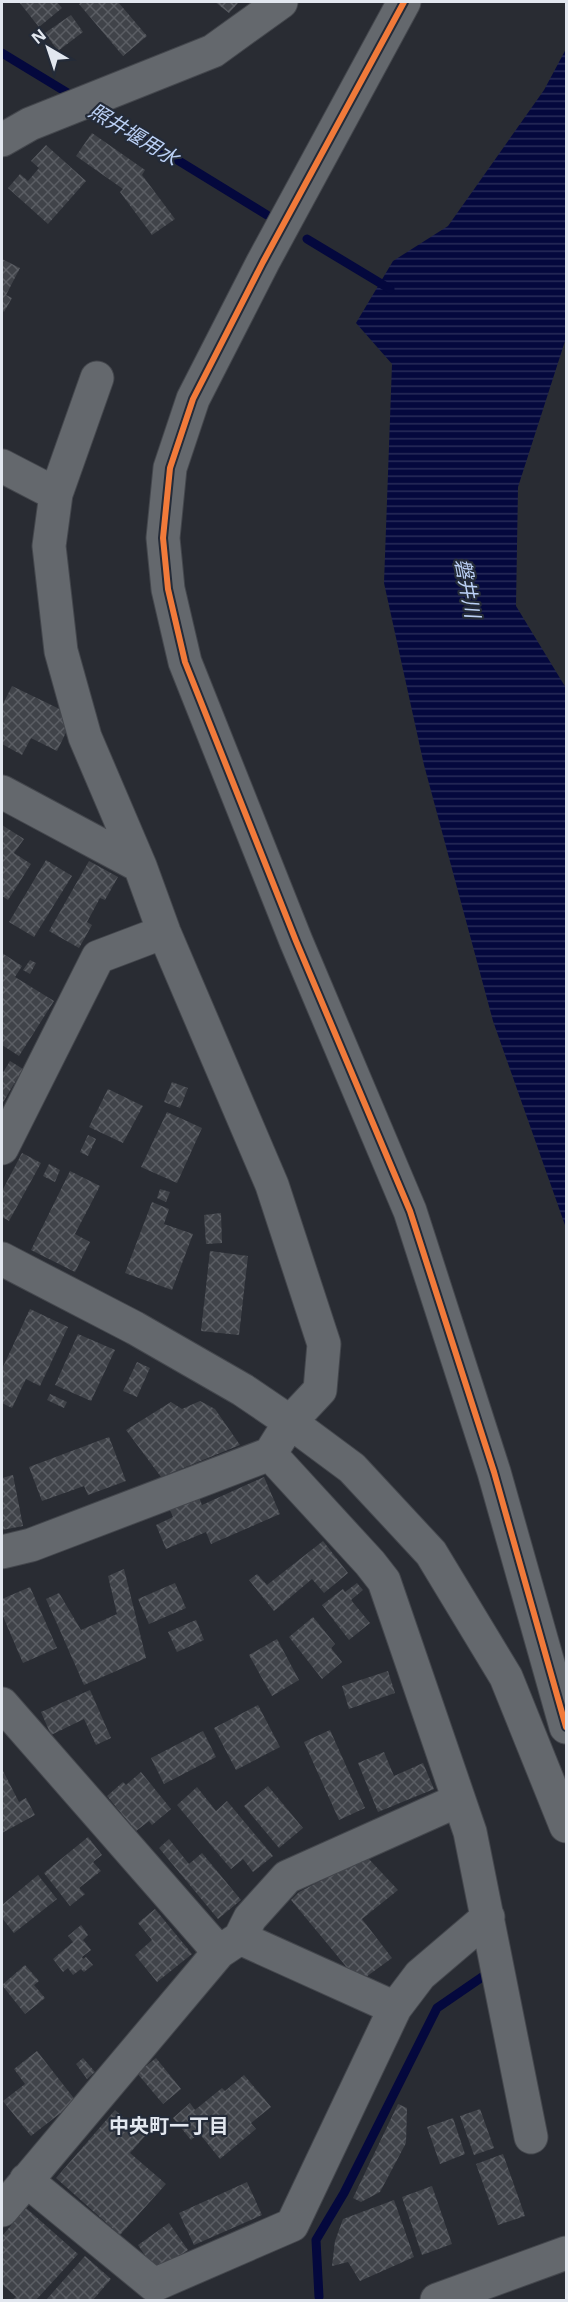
<svg xmlns="http://www.w3.org/2000/svg" width="568" height="2302" font-family="'Noto Sans','Noto Sans JP',sans-serif">
<defs>
<pattern id="water-rules" width="6" height="5" patternUnits="userSpaceOnUse" patternTransform="scale(1.5)"><rect width="6" height="5" fill="#04083d"/><path d="M0 2.5h6" fill="none" stroke="#282c59"/></pattern>
<pattern id="building-cross-hatch" width="8" height="8" patternUnits="userSpaceOnUse" patternTransform="scale(1.5)"><rect width="8" height="8" fill="#404349"/><path d="M0 0l8 8M0 8l8-8" fill="none" stroke="#5b5e64"/></pattern>
</defs>
<rect width="100%" height="100%" fill="#292c33"/>
<path fill="url(#water-rules)" d="M 566,49 L 566,338 L 518,487 L 516,606 L 566,688 L 566,1228 L 493,1021 L 424,765 L 384,583 L 392,364 L 356,323 L 393,261 L 448,226 L 544,90 Z"/>
<g fill="none" stroke-linecap="round" stroke-linejoin="round">
<path stroke="#04083d" stroke-width="9" d="M 2,53 L 76,98
M 91,107 L 267,215
M 307,239 L 390,289
M 319,2297 L 316,2240 L 344,2193 L 437,2008 L 488,1973"/>
</g>
<path fill="url(#building-cross-hatch)" d="M 19,2 L 57,2 L 62,8 L 39,27 Z
M 82,2 L 118,2 L 147,36 L 123,56 L 79,4 Z
M 215,2 L 239,2 L 229,13 Z
M 71,15 L 83,32 L 58,51 L 45,33 Z
M 92,133 L 145,170 L 142,175 L 175,219 L 152,235 L 120,192 L 123,189 L 76,156 Z
M 46,145 L 86,181 L 48,224 L 8,188 L 20,174 L 28,181 L 39,168 L 31,161 Z
M 2,259 L 20,268 L 6,295 L 12,298 L 4,312 L 2,310 Z
M 12,686 L 74,716 L 57,751 L 31,738 L 22,755 L 2,744 L 2,706 Z
M 2,825 L 24,839 L 14,853 L 31,864 L 8,900 L 2,896 Z
M 46,860 L 72,876 L 34,937 L 9,922 Z
M 89,861 L 118,877 L 105,900 L 100,898 L 87,922 L 92,925 L 79,948 L 49,931 Z
M 2,953 L 22,966 L 15,977 L 54,1001 L 19,1056 L 2,1045 Z
M 30,960 L 36,963 L 30,974 L 23,970 Z
M 10,1061 L 23,1069 L 2,1104 L 2,1074 Z
M 172,1082 L 188,1088 L 180,1108 L 164,1102 Z
M 108,1089 L 143,1106 L 123,1143 L 89,1127 Z
M 167,1112 L 202,1128 L 177,1183 L 141,1167 Z
M 88,1135 L 96,1139 L 88,1156 L 80,1152 Z
M 22,1153 L 41,1163 L 9,1221 L 2,1217 L 2,1191 Z
M 49,1164 L 60,1170 L 55,1182 L 43,1176 Z
M 70,1171 L 100,1186 L 75,1234 L 90,1242 L 75,1272 L 31,1250 Z
M 160,1189 L 170,1192 L 166,1202 L 157,1198 Z
M 152,1202 L 169,1209 L 164,1224 L 193,1234 L 172,1290 L 125,1273 Z
M 221,1213 L 222,1243 L 206,1244 L 204,1215 Z
M 210,1251 L 248,1256 L 239,1335 L 201,1331 Z
M 30,1309 L 68,1327 L 40,1386 L 26,1379 L 12,1408 L 2,1403 L 2,1369 Z
M 78,1334 L 115,1350 L 91,1401 L 55,1385 Z
M 137,1362 L 150,1368 L 137,1397 L 123,1391 Z
M 50,1394 L 67,1402 L 64,1408 L 47,1400 Z
M 200,1401 L 215,1409 L 240,1445 L 161,1477 L 126,1430 L 171,1402 L 182,1409 Z
M 109,1437 L 126,1481 L 88,1495 L 84,1486 L 42,1501 L 29,1467 Z
M 13,1475 L 23,1526 L 2,1530 L 2,1478 Z
M 264,1477 L 280,1514 L 211,1544 L 206,1532 L 166,1549 L 156,1525 L 173,1517 L 170,1510 L 199,1497 L 202,1505 Z
M 323,1541 L 348,1573 L 324,1593 L 312,1579 L 274,1611 L 249,1580 L 257,1574 L 267,1585 Z
M 124,1569 L 146,1658 L 84,1685 L 46,1599 L 59,1593 L 81,1630 L 117,1614 L 108,1576 Z
M 175,1583 L 186,1608 L 149,1624 L 138,1599 Z
M 357,1583 L 363,1590 L 351,1600 L 370,1623 L 349,1640 L 322,1605 L 343,1589 L 345,1592 Z
M 30,1587 L 57,1648 L 23,1663 L 2,1614 L 2,1599 Z
M 313,1617 L 335,1644 L 331,1648 L 342,1662 L 322,1679 L 289,1637 Z
M 196,1620 L 204,1640 L 177,1652 L 168,1632 Z
M 277,1639 L 299,1680 L 272,1696 L 249,1655 Z
M 388,1671 L 395,1693 L 349,1709 L 342,1686 Z
M 90,1690 L 111,1738 L 96,1745 L 84,1719 L 51,1735 L 41,1712 Z
M 258,1705 L 280,1747 L 236,1770 L 214,1728 Z
M 330,1730 L 365,1808 L 339,1820 L 304,1742 Z
M 203,1731 L 216,1757 L 164,1784 L 151,1758 Z
M 384,1752 L 394,1776 L 423,1763 L 434,1789 L 378,1812 L 358,1763 Z
M 2,1769 L 19,1802 L 26,1798 L 35,1815 L 2,1833 Z
M 141,1772 L 171,1809 L 152,1825 L 149,1821 L 136,1831 L 107,1796 L 123,1782 L 126,1785 Z
M 268,1786 L 303,1828 L 279,1848 L 244,1806 Z
M 197,1787 L 216,1811 L 227,1801 L 273,1856 L 253,1872 L 243,1859 L 231,1869 L 177,1805 Z
M 88,1837 L 102,1855 L 93,1862 L 101,1871 L 79,1888 L 85,1894 L 70,1906 L 44,1873 Z
M 169,1839 L 189,1864 L 202,1853 L 241,1900 L 218,1919 L 159,1848 Z
M 367,1857 L 398,1890 L 362,1919 L 392,1958 L 359,1982 L 291,1900 L 299,1892 Z
M 38,1875 L 57,1899 L 14,1933 L 2,1918 L 2,1905 Z
M 155,1909 L 192,1954 L 157,1982 L 135,1955 L 152,1940 L 138,1923 Z
M 81,1925 L 88,1935 L 83,1940 L 91,1950 L 82,1957 L 83,1959 L 86,1957 L 93,1965 L 84,1972 L 81,1969 L 73,1975 L 68,1968 L 63,1972 L 53,1959 L 73,1942 L 68,1936 Z
M 25,1965 L 39,1981 L 34,1985 L 45,1998 L 25,2014 L 2,1985 Z
M 37,2051 L 76,2101 L 31,2136 L 3,2101 L 25,2084 L 14,2069 Z
M 83,2058 L 95,2072 L 87,2079 L 76,2064 Z
M 156,2058 L 181,2089 L 163,2104 L 137,2073 Z
M 244,2075 L 271,2107 L 251,2123 L 256,2129 L 220,2159 L 199,2133 L 191,2140 L 173,2118 L 190,2103 L 195,2110 L 222,2088 L 225,2091 Z
M 398,2104 L 407,2108 L 406,2143 L 380,2192 L 361,2202 L 353,2198 Z
M 480,2109 L 494,2148 L 474,2155 L 460,2116 Z
M 115,2110 L 145,2136 L 130,2153 L 166,2184 L 120,2235 L 56,2178 Z
M 453,2118 L 465,2154 L 440,2164 L 427,2127 Z
M 503,2154 L 525,2216 L 498,2225 L 476,2164 Z
M 247,2182 L 262,2215 L 194,2245 L 179,2213 Z
M 432,2186 L 452,2244 L 422,2255 L 402,2197 Z
M 394,2200 L 414,2257 L 360,2281 L 348,2262 L 332,2266 L 335,2241 L 343,2219 Z
M 26,2208 L 78,2254 L 36,2300 L 12,2300 L 16,2297 L 2,2284 L 2,2236 Z
M 169,2223 L 188,2250 L 156,2272 L 138,2245 Z
M 85,2256 L 111,2279 L 93,2300 L 46,2300 Z"/>
<g fill="none" stroke-linecap="round" stroke-linejoin="round">
<defs>
<path id="minor" d="M 404,2 L 263,262 L 193,399 L 170,468 L 163,538 L 168,589 L 185,662 L 296,941 L 410,1211 L 494,1472 L 566,1727
M 2,140 L 30,124 L 213,51 L 281,2
M 2,466 L 56,494
M 2,792 L 140,866
M 2,1148 L 98,957 L 164,932
M 2,1259 L 135,1328 L 243,1390 L 290,1422 L 352,1468 L 431,1553 L 506,1677 L 566,1826
M 270,1454 L 370,1563 L 384,1581 L 470,1832 L 531,2137
M 2,1552 L 31,1545 L 270,1454 L 290,1422 L 320,1390 L 324,1344 L 272,1185 L 164,932 L 140,866 L 85,737 L 61,651 L 49,546 L 56,494 L 97,378
M 2,1704 L 219,1952
M 240,1938 L 395,2008
M 26,2180 L 154,2285 L 292,2225 L 395,2008 L 420,1975 L 488,1917
M 2,2210 L 219,1952 L 240,1938 L 250,1918 L 287,1877 L 459,1800"/>
<path id="secondary" d="M 437,2300 L 566,2253"/>
</defs>
<use href="#minor" stroke="#44474d" stroke-width="35"/>
<use href="#secondary" stroke="#44474d" stroke-width="35"/>
<use href="#minor" stroke="#64686d" stroke-width="33"/>
<use href="#secondary" stroke="#64686d" stroke-width="33"/>
<defs>
<path id="cycleway" d="M 404,2 L 263,262 L 193,399 L 170,468 L 163,538 L 168,589 L 185,662 L 296,941 L 410,1211 L 494,1472 L 566,1727"/>
</defs>
<use href="#cycleway" stroke="#242b38" stroke-width="10"/>
<use href="#cycleway" stroke="#f17a3a" stroke-width="6"/>
</g>
<g text-anchor="middle" dominant-baseline="central" stroke-width="4.5" stroke-linejoin="round" paint-order="stroke">
<g font-size="20" font-style="italic" fill="#bbd0f5" stroke="#242b38">
<text transform="translate(134 134) rotate(31)">照井堰用水</text>
<text transform="translate(468 588) rotate(79)">磐井川</text>
</g>
<g font-size="20" font-weight="bold" fill="#e2e7ef" stroke="#242b38">
<text x="169" y="2125">中央町一丁目</text>
</g>
</g>
<rect width="568" height="2302" fill="none" stroke="#e2e7ef" stroke-width="6"/>
<g transform="translate(48 48) rotate(321)" stroke="#242b38" stroke-width="4.5" paint-order="stroke">
<path d="M0-4.5L10 22L0 15L-10 22Z" fill="#e2e7ef"/>
<text y="-9" font-size="16" font-weight="bold" text-anchor="middle" fill="#e2e7ef">N</text>
</g>
</svg>
